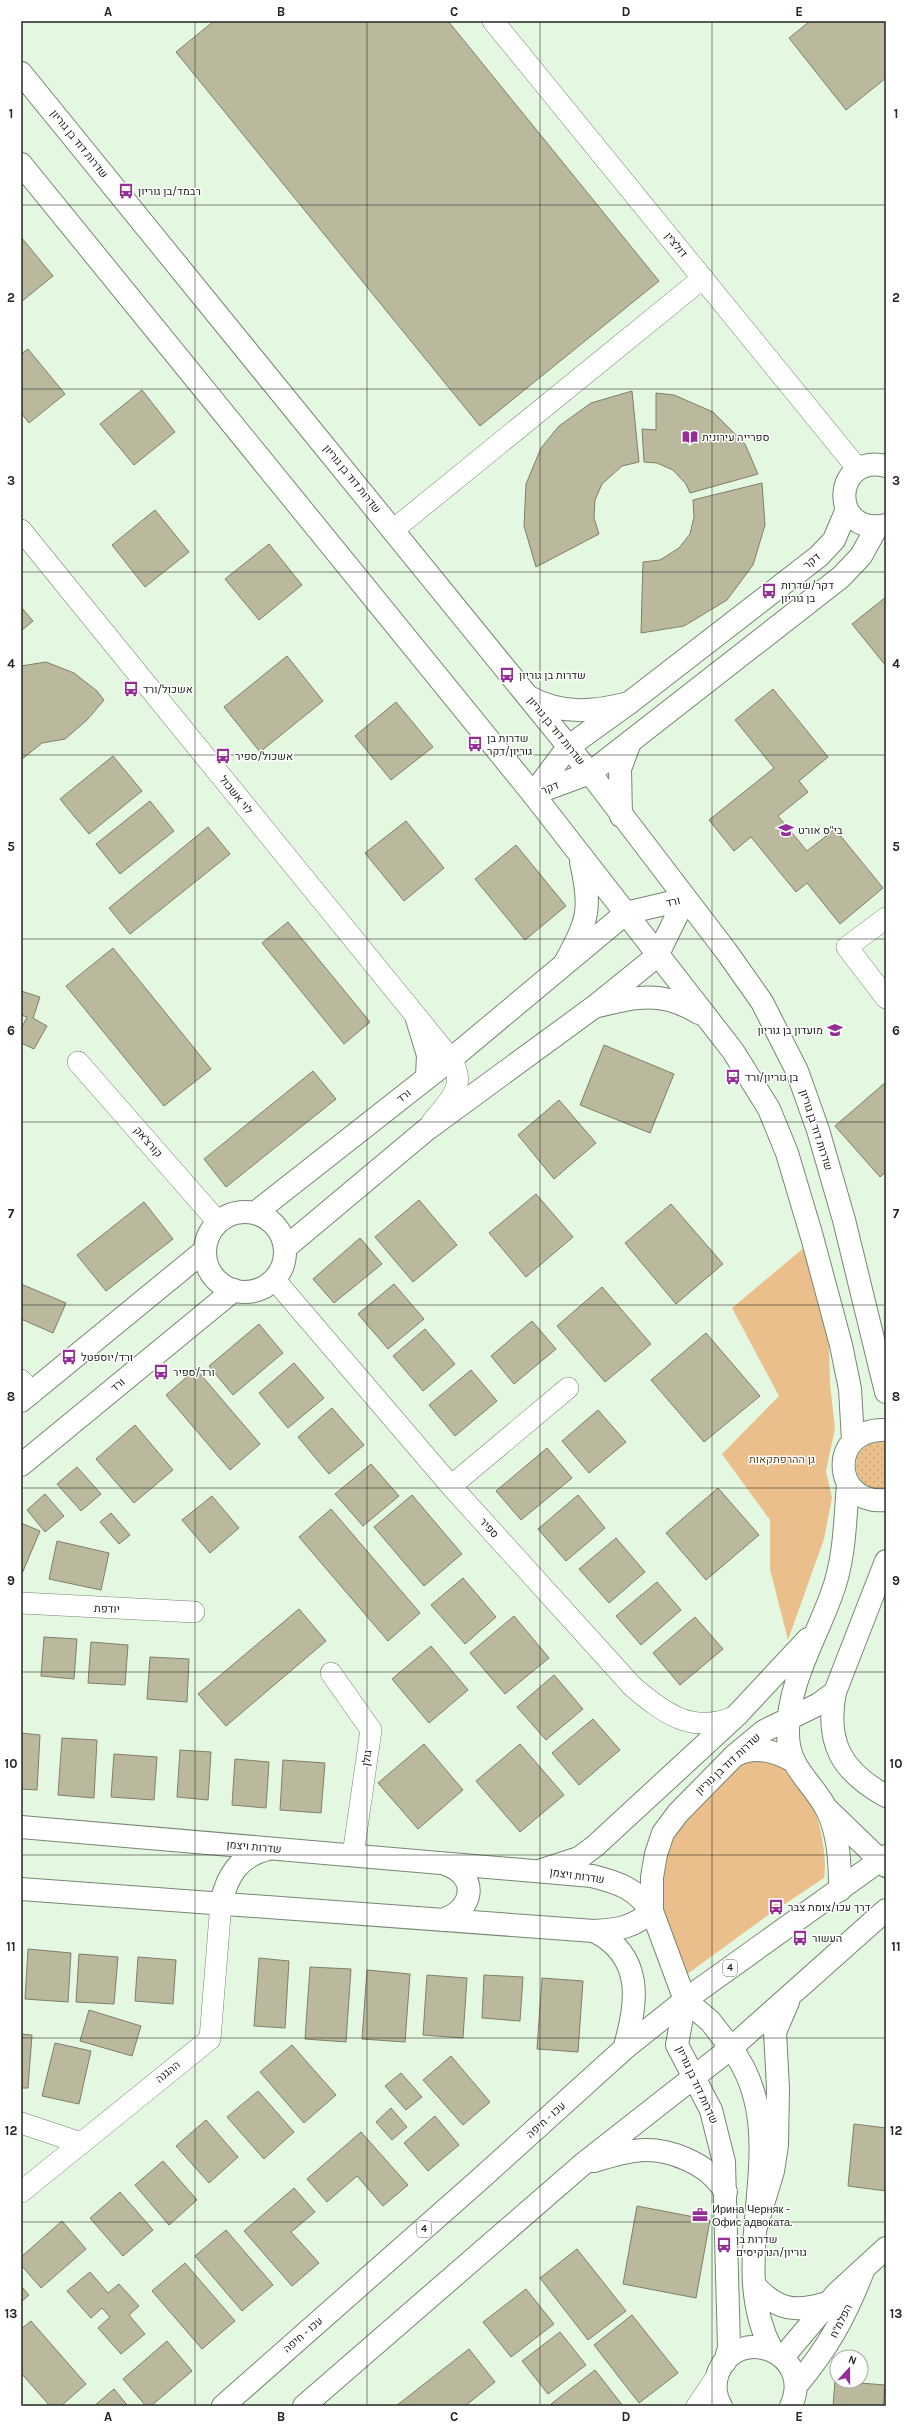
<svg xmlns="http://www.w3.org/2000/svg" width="907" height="2427" font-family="Karla,Heebo,sans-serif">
<defs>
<pattern id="grass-dots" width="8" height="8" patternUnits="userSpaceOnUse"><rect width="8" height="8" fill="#ebbf8b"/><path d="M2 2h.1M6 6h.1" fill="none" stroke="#c9a478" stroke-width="1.8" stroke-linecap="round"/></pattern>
</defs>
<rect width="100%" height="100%" fill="#e4f7e0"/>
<path fill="url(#grass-dots)" d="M 880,1442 L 886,1443 L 886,1488 C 853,1498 842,1445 880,1442 Z"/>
<path fill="#ebbf8b" d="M 806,1246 L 829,1346 L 830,1384 L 835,1428 L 826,1471 L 832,1498 L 824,1539 L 788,1640 L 770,1569 L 770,1520 L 722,1454 L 779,1396 L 732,1308 Z
M 756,1756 C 765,1760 787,1766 793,1771 C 814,1791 829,1850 824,1878 L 768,1915 L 686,1975 L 664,1913 L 660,1886 L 662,1862 L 680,1818 L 739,1761 Z"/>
<path fill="#bab99e" stroke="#807f66" d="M 214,21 L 448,21 L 659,281 L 480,426 L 176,52 Z
M 810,21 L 886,21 L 886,78 L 846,110 L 789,38 Z
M 21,237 L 53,276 L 21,302 Z
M 28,349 L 65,394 L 29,423 L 21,413 L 21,354 Z
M 142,390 L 175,432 L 134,465 L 100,424 Z
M 632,391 L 639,462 L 622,466 L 602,484 L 595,500 L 594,518 L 599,534 L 536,567 L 524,526 L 526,484 L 541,448 L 559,426 L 591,403 Z
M 656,393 L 674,395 L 713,412 L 745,444 L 758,474 L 690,493 L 686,484 L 673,470 L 657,463 L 644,462 L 642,429 L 656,430 Z
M 762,483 L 765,525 L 753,565 L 727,600 L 684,626 L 641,633 L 643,562 L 660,560 L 679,548 L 690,534 L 694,517 L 693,500 Z
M 155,510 L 189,552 L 145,587 L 112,545 Z
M 269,544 L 302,585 L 259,620 L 225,579 Z
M 886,597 L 886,666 L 852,624 Z
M 21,607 L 33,621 L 21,631 Z
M 287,656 L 323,701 L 260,752 L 224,707 Z
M 46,662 L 74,673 L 97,691 L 104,700 L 87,720 L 65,739 L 42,743 L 21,760 L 21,666 Z
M 773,689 L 828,757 L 799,781 L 808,792 L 778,816 L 807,851 L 835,829 L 883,888 L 840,924 L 807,883 L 796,892 L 751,837 L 734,851 L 709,820 L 774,768 L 735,720 Z
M 396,702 L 433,747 L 391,780 L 355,736 Z
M 113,756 L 142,791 L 89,834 L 60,799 Z
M 150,801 L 174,831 L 120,874 L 96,844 Z
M 406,821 L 444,868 L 404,901 L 365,853 Z
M 208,827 L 230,854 L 130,934 L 109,908 Z
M 516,845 L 566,906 L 525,940 L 475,879 Z
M 288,922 L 370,1022 L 344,1044 L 262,943 Z
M 113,948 L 211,1069 L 164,1106 L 66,986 Z
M 21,991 L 40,997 L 33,1018 L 47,1026 L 34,1049 L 21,1043 L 21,1029 L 27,1017 L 21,1015 Z
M 604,1045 L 674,1074 L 650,1133 L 580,1105 Z
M 313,1071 L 336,1099 L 226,1187 L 204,1159 Z
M 886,1082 L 886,1172 L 880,1177 L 835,1126 Z
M 559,1100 L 596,1143 L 554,1179 L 518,1135 Z
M 536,1194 L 573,1237 L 526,1277 L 489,1233 Z
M 419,1200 L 457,1245 L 413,1282 L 375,1237 Z
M 144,1202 L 173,1239 L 106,1291 L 77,1255 Z
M 671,1204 L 723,1264 L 676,1304 L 625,1243 Z
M 360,1238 L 382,1264 L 334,1303 L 313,1279 Z
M 21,1284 L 66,1303 L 53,1333 L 21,1319 Z
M 394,1284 L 424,1319 L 388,1349 L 358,1314 Z
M 602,1287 L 651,1344 L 605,1382 L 557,1326 Z
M 532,1321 L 556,1349 L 514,1384 L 491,1356 Z
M 259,1324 L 283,1353 L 233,1395 L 209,1366 Z
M 425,1329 L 455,1364 L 423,1391 L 393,1356 Z
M 706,1333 L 760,1396 L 704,1442 L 651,1380 Z
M 294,1363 L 324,1398 L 288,1428 L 259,1393 Z
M 196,1369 L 260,1444 L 230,1470 L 166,1395 Z
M 471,1370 L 497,1401 L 455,1436 L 429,1405 Z
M 332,1408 L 364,1445 L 329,1474 L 298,1437 Z
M 598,1410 L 626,1442 L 589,1473 L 562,1441 Z
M 135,1425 L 173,1470 L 134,1503 L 96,1459 Z
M 547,1448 L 572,1478 L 521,1520 L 496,1491 Z
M 371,1464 L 399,1496 L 363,1526 L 335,1494 Z
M 77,1467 L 101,1494 L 81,1511 L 57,1484 Z
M 718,1488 L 759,1535 L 706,1580 L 666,1533 Z
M 45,1494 L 64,1516 L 45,1532 L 27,1510 Z
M 412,1495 L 462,1554 L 424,1586 L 374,1527 Z
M 578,1495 L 605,1528 L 566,1561 L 538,1529 Z
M 212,1496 L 239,1528 L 210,1553 L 182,1520 Z
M 331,1509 L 420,1613 L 388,1641 L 299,1537 Z
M 111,1513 L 130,1535 L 119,1544 L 100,1522 Z
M 21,1523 L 40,1531 L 21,1576 Z
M 616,1538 L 645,1572 L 609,1603 L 579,1569 Z
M 57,1541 L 109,1553 L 101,1590 L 49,1579 Z
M 463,1578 L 496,1617 L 465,1644 L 431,1605 Z
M 657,1582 L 681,1610 L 641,1645 L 616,1616 Z
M 299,1609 L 326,1641 L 226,1726 L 198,1694 Z
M 514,1616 L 549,1658 L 505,1694 L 470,1653 Z
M 695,1617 L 723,1649 L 680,1685 L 653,1653 Z
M 44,1637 L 77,1639 L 74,1679 L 41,1676 Z
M 91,1642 L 128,1645 L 125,1685 L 88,1683 Z
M 431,1646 L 468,1690 L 429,1723 L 392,1679 Z
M 150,1657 L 189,1659 L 187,1702 L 147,1699 Z
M 554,1675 L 583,1709 L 546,1740 L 517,1707 Z
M 593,1719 L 620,1750 L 579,1785 L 552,1753 Z
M 21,1733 L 40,1735 L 37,1790 L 21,1789 Z
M 62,1738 L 97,1740 L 94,1798 L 58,1795 Z
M 424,1744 L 463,1790 L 418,1829 L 378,1783 Z
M 520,1744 L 564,1795 L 520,1832 L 476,1781 Z
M 180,1750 L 211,1752 L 208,1800 L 177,1797 Z
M 114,1754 L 157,1757 L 154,1800 L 111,1797 Z
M 235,1759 L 269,1762 L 266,1808 L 232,1805 Z
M 283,1760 L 325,1763 L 321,1813 L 280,1810 Z
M 28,1949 L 71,1953 L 68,2002 L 25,1999 Z
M 79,1954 L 118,1957 L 114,2004 L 76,2002 Z
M 138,1957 L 176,1960 L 173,2004 L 135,2001 Z
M 259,1958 L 289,1961 L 285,2028 L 254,2026 Z
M 310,1967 L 351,1969 L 346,2042 L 305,2039 Z
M 367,1970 L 410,1974 L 405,2042 L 362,2039 Z
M 427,1975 L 467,1978 L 463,2038 L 423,2035 Z
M 484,1975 L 523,1977 L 520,2021 L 482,2018 Z
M 542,1978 L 583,1981 L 578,2052 L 537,2049 Z
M 89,2010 L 141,2026 L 132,2056 L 80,2041 Z
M 21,2034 L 32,2035 L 28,2088 L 21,2088 Z
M 55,2043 L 91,2051 L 79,2104 L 42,2096 Z
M 292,2045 L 336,2095 L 304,2123 L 260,2072 Z
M 451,2056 L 490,2102 L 463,2125 L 423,2080 Z
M 401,2073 L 422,2097 L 406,2110 L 385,2086 Z
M 258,2091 L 294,2132 L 264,2159 L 227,2117 Z
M 391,2108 L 407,2127 L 392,2140 L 376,2122 Z
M 435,2116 L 459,2145 L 428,2171 L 404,2143 Z
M 206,2120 L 238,2157 L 209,2183 L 176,2146 Z
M 854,2124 L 886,2128 L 886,2191 L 848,2186 Z
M 361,2132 L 408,2185 L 383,2206 L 357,2176 L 327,2202 L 307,2179 Z
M 163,2161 L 197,2200 L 169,2225 L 135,2185 Z
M 294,2188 L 315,2212 L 291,2232 L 319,2263 L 292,2286 L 244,2231 Z
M 120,2192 L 153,2230 L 123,2256 L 90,2218 Z
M 637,2206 L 710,2220 L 696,2298 L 623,2284 Z
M 62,2221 L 86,2249 L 41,2288 L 21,2265 L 21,2257 Z
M 226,2230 L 273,2285 L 242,2311 L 195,2256 Z
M 577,2249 L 626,2311 L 588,2340 L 540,2278 Z
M 185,2263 L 235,2321 L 202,2349 L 152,2291 Z
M 90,2272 L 108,2293 L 119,2284 L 139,2306 L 129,2315 L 145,2334 L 121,2354 L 98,2328 L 110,2317 L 102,2308 L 91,2318 L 67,2291 Z
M 21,2286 L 29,2295 L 21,2302 Z
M 526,2289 L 554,2324 L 511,2357 L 483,2322 Z
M 632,2315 L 678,2373 L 639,2403 L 594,2345 Z
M 31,2321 L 86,2384 L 61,2406 L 50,2406 L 21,2373 L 21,2329 Z
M 560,2332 L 586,2365 L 548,2394 L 522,2361 Z
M 167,2341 L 192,2371 L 151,2406 L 146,2406 L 123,2379 Z
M 469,2349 L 495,2382 L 465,2406 L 396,2406 Z
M 595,2370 L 623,2406 L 553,2406 L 551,2404 Z
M 835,2381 L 885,2385 L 883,2406 L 833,2406 Z
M 114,2389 L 128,2406 L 94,2406 Z"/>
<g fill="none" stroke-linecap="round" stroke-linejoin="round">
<defs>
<path id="minor" d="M 493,21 L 858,469
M 21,530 L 451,1059 C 468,1086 449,1101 432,1122
M 393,530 L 703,278
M 886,918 L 847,947 L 886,998
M 78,1062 L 218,1222
M 274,1279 L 451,1486 L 633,1687 C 665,1714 693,1735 736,1716
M 21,1380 L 32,1393
M 451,1486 L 568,1388
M 21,1603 L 194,1612
M 331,1673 L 371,1730 L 353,1855
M 21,2123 L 81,2143
M 21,2192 L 210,2039 L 221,1903
M 697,2406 L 716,2378"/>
<path id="tertiary" d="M 886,466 C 832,453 829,537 886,525
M 533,794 L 590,773 L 841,577 L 861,556 L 877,527
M 533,794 L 568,747 L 629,703 L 819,556 L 834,540 L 847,509
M 417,1019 L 428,1055 L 427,1077
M205 1252a40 40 0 1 1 80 0a40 40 0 1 1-80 0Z
M 255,1213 L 451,1059 L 626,913 L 685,899
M 285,1248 L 426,1130 L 594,1007 L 657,956 L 685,899
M 21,1401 L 204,1251
M 21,1465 L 234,1290
M 21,1827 L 592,1876 C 620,1883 634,1888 652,1911 C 634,1927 618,1930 594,1931 L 21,1889
M 221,1903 C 227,1876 239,1856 268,1849
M 442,1920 C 475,1910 479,1875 445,1864
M 685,2000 L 677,2045 L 711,2110 L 724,2162 L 729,2348 L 725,2362
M 731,2048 C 799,2137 721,2257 772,2350
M 754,2285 C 777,2310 795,2313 827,2303
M 783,2357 L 837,2293 L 886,2248
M 796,2386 C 828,2348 845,2317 863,2271
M 721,2406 C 715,2397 714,2384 718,2373 C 738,2322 815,2353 791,2406"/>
<path id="secondary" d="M 21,73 L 590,773 L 726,951 L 762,1002 L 797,1071 L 818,1130 L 844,1220 L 886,1392
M 21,164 L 533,794 L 733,1051 L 769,1109 L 787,1153 L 812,1237 L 841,1345 L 850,1389 L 853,1440
M 529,697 C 562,715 594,712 629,703
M 621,816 L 620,769 L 630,742
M 565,963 C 588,920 592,910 581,862
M 594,1007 C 635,997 661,990 699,1013
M 886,1430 C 828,1427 831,1506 886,1500
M 736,1755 C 755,1745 775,1751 793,1761
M 539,1871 L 579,1858 L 595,1846 L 736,1716 L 808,1639
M 840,1890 C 840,1864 839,1834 827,1810 C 813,1782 788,1769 788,1734 C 787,1685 815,1640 831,1596 C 845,1560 845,1521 848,1483
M 731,2048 L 710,2021 L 685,2000 L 652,1911 L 652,1877 L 656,1854 L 663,1833 L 678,1813 L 735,1755 L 764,1731 L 819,1704 L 835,1692 L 886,1561"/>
<path id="trunk" d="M 835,1692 C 825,1743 842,1772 886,1796
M 827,1809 L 886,1866
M 594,1931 C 644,1956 638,2003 624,2049
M 594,2161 C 629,2150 652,2144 686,2159 C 704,2167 715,2176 726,2192
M 756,2227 L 773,2171 L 777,2145 L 778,2088 L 775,2032 L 788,2002
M 223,2406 L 478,2181 L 624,2049 L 685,2000 L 886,1856
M 304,2406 L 583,2164 L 731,2048 L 886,1910"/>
</defs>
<use href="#minor" stroke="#768772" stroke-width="22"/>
<use href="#tertiary" stroke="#768772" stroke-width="24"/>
<use href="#secondary" stroke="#768772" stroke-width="24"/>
<use href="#trunk" stroke="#768772" stroke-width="24"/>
<use href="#minor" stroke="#fff" stroke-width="21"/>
<use href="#tertiary" stroke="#fff" stroke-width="22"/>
<use href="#secondary" stroke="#fff" stroke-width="22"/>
<use href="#trunk" stroke="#fff" stroke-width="22"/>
</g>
<path fill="none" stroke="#21281f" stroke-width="1" stroke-opacity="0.55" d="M 195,21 L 195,2406M 367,21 L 367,2406M 540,21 L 540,2406M 712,21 L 712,2406M 21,205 L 886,205M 21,389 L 886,389M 21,572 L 886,572M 21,755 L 886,755M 21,939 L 886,939M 21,1122 L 886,1122M 21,1305 L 886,1305M 21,1488 L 886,1488M 21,1672 L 886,1672M 21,1855 L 886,1855M 21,2038 L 886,2038M 21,2222 L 886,2222"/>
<defs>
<symbol id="bus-bare" viewBox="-9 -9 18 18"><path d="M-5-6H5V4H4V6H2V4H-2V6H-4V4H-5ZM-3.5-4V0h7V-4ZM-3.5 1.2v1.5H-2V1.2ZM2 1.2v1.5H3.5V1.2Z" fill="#932f95" stroke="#fff" stroke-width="2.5" paint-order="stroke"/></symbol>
<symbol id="library-bare" viewBox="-9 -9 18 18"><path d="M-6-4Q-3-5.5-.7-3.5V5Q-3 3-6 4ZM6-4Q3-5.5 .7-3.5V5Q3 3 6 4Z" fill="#932f95" stroke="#fff" stroke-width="2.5" paint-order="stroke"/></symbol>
<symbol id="school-bare" viewBox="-9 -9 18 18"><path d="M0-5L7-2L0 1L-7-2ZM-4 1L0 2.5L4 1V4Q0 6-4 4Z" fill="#932f95" stroke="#fff" stroke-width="2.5" paint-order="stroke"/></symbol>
<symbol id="office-bare" viewBox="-9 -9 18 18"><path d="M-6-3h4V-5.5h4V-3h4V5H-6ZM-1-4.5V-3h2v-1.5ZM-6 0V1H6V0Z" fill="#932f95" stroke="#fff" stroke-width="2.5" paint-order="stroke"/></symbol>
</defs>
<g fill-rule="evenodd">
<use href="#bus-bare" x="115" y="180" width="22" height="22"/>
<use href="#library-bare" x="679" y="426" width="22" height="22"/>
<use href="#bus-bare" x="758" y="580" width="22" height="22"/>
<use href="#bus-bare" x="496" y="664" width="22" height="22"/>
<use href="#bus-bare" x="120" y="678" width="22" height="22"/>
<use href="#bus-bare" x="464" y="733" width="22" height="22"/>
<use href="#bus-bare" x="212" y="745" width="22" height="22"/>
<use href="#school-bare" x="775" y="819" width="22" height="22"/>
<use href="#school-bare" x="824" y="1019" width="22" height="22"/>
<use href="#bus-bare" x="722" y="1066" width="22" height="22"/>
<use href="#bus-bare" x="58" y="1346" width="22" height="22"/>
<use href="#bus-bare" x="150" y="1361" width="22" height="22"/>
<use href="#bus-bare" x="765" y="1896" width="22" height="22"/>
<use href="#bus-bare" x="789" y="1927" width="22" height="22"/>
<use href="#office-bare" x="689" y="2204" width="22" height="22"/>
<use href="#bus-bare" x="713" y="2234" width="22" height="22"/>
</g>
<g text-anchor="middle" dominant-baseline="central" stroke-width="3" stroke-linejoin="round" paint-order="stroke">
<g fill="#fff" stroke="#646862" stroke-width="1">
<rect x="723" y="1960" width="14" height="16" rx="3"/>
<rect x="417" y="2221" width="14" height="16" rx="3"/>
</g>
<g font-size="10" font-weight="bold" fill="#21281f">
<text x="730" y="1968">4</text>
<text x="424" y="2229">4</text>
</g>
<g font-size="11" fill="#21281f" stroke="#fff">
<text transform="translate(79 144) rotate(51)">שדרות דוד בן גוריון</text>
<text transform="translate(676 245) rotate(51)">דולצ'ין</text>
<text transform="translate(352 479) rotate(51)">שדרות דוד בן גוריון</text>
<text transform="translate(812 561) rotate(-40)">דקר</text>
<text transform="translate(556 731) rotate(51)">שדרות דוד בן גוריון</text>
<text transform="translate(550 788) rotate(-21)">דקר</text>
<text transform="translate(236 795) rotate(51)">לוי אשכול</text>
<text transform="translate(673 902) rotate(-13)">ורד</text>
<text transform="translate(404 1096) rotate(-38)">ורד</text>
<text transform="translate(816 1130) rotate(72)">שדרות דוד בן גוריון</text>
<text transform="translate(148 1142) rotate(49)">קורצ'אק</text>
<text transform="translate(118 1385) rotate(-40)">ורד</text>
<text transform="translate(489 1528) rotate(48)">ספיר</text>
<text transform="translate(107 1609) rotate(2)">יודפת</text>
<text transform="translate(367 1758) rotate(-81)">גולן</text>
<text transform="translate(728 1764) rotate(-43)">שדרות דוד בן גוריון</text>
<text transform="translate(254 1847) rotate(5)">שדרות ויצמן</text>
<text transform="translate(577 1876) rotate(8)">שדרות ויצמן</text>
<text transform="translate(168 2072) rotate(-39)">ההגנה</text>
<text transform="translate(697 2085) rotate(65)">שדרות דוד בן גוריון</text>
<text transform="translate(546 2120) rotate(-42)">עכו - חיפה</text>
<text transform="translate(841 2321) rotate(-63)">הפלמ"ח</text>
<text transform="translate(303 2335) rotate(-41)">עכו - חיפה</text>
</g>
<g font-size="11" fill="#21281f" stroke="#fff" text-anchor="start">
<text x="138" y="191">רבמד/בן גוריון</text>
<text x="702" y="437">ספרייה עירונית</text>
<text x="781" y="585">דקר/שדרות<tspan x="781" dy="13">בן גוריון</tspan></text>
<text x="519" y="675">שדרות בן גוריון</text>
<text x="143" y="689">אשכול/ורד</text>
<text x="487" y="738">שדרות בן<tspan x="487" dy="13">גוריון/דקר</tspan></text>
<text x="235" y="756">אשכול/ספיר</text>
<text x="798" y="830">בי"ס אורט</text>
<text x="823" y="1030" text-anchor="end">מועדון בן גוריון</text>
<text x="745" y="1077">בן גוריון/ורד</text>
<text x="81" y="1357">ורד/יוספטל</text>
<text x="173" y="1372">ורד/ספיר</text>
<text x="788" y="1907">דרך עכו/צומת צבר</text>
<text x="812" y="1938">העשור</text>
<text x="712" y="2209">Ирина Черняк -<tspan x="712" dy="13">Офис адвоката.</tspan></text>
<text x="736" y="2239">שדרות בן<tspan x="736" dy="13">גוריון/הנרקיסים</tspan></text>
</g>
<g font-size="11" fill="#68471b" stroke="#fff">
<text x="782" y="1459">גן ההרפתקאות</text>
</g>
</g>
<rect width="907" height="2427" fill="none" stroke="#ffffff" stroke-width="44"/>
<g transform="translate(849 2369) rotate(21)"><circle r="19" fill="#ffffff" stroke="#a6a9a5"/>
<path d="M0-3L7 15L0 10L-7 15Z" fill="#932f95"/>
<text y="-6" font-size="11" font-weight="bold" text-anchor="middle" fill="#21281f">N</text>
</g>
<rect x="22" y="22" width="863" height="2383" fill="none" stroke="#21281f" stroke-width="1.5"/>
<g font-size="13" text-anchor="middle" font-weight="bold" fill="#21281f">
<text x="108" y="16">A</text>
<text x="281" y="16">B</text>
<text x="454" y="16">C</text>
<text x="626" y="16">D</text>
<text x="799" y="16">E</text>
<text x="11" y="118">1</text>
<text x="896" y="118">1</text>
<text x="11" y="302">2</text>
<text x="896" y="302">2</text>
<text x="11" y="485">3</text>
<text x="896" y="485">3</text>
<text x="11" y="668">4</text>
<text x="896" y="668">4</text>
<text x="11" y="851">5</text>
<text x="896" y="851">5</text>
<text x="11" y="1035">6</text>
<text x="896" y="1035">6</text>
<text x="11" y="1218">7</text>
<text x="896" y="1218">7</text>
<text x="11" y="1401">8</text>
<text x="896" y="1401">8</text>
<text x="11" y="1585">9</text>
<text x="896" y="1585">9</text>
<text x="11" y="1768">10</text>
<text x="896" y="1768">10</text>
<text x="11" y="1951">11</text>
<text x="896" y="1951">11</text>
<text x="11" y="2135">12</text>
<text x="896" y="2135">12</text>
<text x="11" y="2318">13</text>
<text x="896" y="2318">13</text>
<text x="108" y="2421">A</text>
<text x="281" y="2421">B</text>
<text x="454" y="2421">C</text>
<text x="626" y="2421">D</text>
<text x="799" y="2421">E</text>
</g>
</svg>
